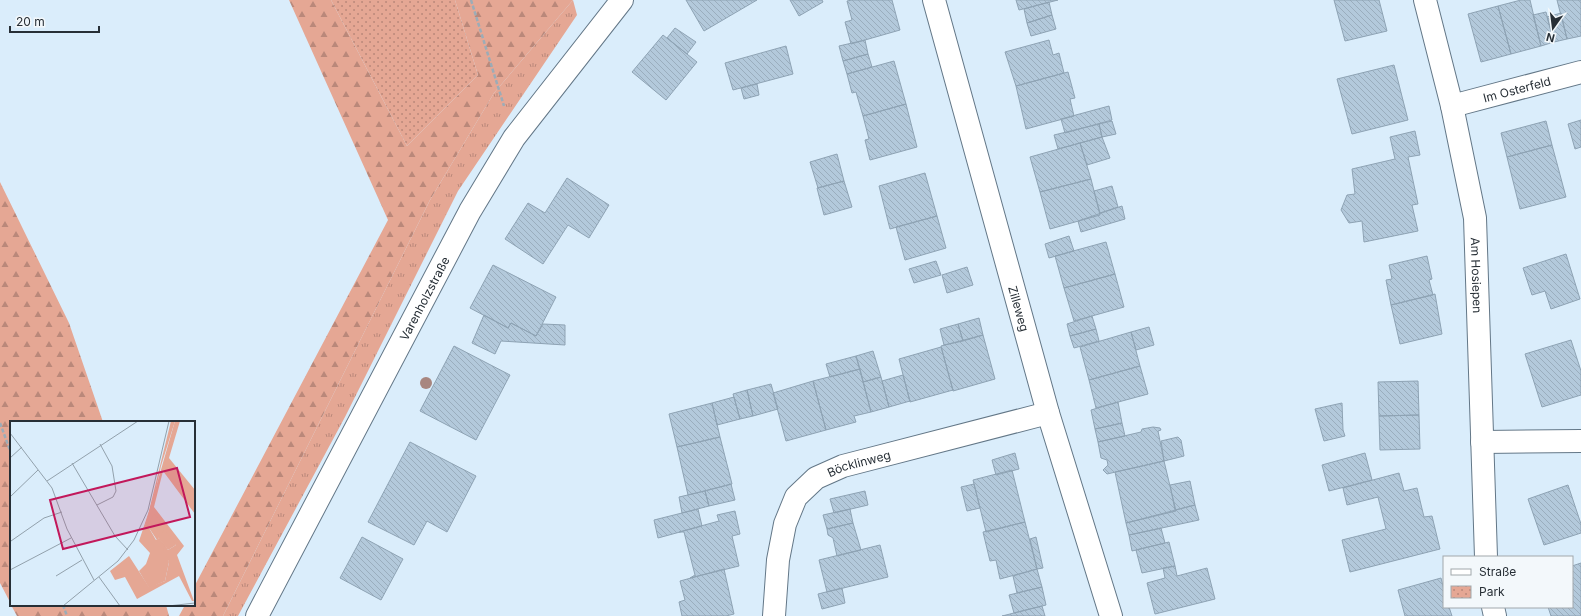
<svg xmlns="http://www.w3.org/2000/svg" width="1581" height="616" font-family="Inter,sans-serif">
<defs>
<pattern id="grass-tufts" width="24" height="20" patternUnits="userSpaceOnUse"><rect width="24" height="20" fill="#e5a794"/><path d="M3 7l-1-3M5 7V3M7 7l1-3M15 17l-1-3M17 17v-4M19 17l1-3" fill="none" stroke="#ba887a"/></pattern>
<pattern id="forest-firs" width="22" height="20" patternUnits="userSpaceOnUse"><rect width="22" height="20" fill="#e5a794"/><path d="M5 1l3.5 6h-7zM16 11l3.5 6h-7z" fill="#ba887a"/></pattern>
<pattern id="park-dots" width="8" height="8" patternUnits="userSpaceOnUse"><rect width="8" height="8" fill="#e5a794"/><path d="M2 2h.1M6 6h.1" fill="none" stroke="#ba887a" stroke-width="1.8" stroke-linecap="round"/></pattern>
<pattern id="building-back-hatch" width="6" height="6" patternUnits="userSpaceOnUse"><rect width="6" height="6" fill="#b3c9db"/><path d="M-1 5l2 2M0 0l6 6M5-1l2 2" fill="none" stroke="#9aadbd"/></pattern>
</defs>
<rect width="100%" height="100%" fill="#daedfb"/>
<path fill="url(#grass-tufts)" d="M 573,0 L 577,15 L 458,191 L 345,417 L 238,616 L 223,616 L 430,200 L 494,93 Z"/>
<path fill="url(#forest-firs)" d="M 289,0 L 331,0 L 407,146 L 478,75 L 455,0 L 573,0 L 494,93 L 430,200 L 223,616 L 179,616 L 185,605 L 194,605 L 194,587 L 388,220 Z
M 0,182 L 69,323 L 103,422 L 11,422 L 11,604 L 0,583 Z
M 11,605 L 166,605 L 169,616 L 17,616 Z"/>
<path fill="url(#park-dots)" d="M 331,0 L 455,0 L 478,75 L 407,146 Z"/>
<path fill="url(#building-back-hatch)" stroke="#8ea3b4" d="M 686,0 L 757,0 L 704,31 Z
M 790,0 L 822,0 L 823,2 L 799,16 Z
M 852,0 L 892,0 L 900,30 L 851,44 L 845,22 L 852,20 L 847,1 Z
M 1016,0 L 1058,0 L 1019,10 Z
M 1334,0 L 1379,0 L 1387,31 L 1345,41 Z
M 1521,0 L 1530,0 L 1541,46 L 1511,54 L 1498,6 Z
M 1557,0 L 1581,0 L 1581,36 L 1567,39 Z
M 1049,2 L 1052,15 L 1027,23 L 1024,9 Z
M 1498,6 L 1511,54 L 1481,62 L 1468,14 Z
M 1546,12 L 1554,42 L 1541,46 L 1533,15 Z
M 1561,13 L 1567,39 L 1554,42 L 1547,17 Z
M 1052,15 L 1056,29 L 1031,36 L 1027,23 Z
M 675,28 L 696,42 L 687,54 L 667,38 Z
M 663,35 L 697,62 L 666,100 L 632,72 Z
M 865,40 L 868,54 L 843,61 L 839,46 Z
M 1049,40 L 1053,55 L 1059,53 L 1064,73 L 1016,86 L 1005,52 Z
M 786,46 L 793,74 L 733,90 L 725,63 Z
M 868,54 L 872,67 L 847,74 L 843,61 Z
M 894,61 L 906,104 L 863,116 L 856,92 L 852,93 L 847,74 Z
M 1394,65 L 1408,120 L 1352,134 L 1337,79 Z
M 1068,72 L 1075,98 L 1070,99 L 1074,116 L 1026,129 L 1016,86 Z
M 757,84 L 759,95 L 744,99 L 741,88 Z
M 906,104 L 917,147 L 870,160 L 865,140 L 869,139 L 863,116 Z
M 1109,106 L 1112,120 L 1065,133 L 1061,119 Z
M 1581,120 L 1581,147 L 1575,149 L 1568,124 Z
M 1112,121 L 1116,134 L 1102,137 L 1099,124 Z
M 1546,121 L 1552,145 L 1507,157 L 1501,133 Z
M 1099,124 L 1102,137 L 1058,149 L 1054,135 Z
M 1415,131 L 1420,155 L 1408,157 L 1418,204 L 1412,205 L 1418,231 L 1364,242 L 1362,221 L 1349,223 L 1341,210 L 1347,195 L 1355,194 L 1352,169 L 1395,159 L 1390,137 Z
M 1102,137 L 1110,158 L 1087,165 L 1080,143 Z
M 1080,143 L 1091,179 L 1040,192 L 1030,157 Z
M 1552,145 L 1566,197 L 1520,209 L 1507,157 Z
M 837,154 L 844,181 L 818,188 L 810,162 Z
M 925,173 L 937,216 L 890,229 L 879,186 Z
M 567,178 L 609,205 L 589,238 L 568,225 L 543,264 L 505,239 L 528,203 L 545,213 Z
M 1091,179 L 1100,215 L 1050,229 L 1040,192 Z
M 844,181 L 852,207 L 824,215 L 817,188 Z
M 1112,186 L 1118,207 L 1100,213 L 1094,191 Z
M 1122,206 L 1125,219 L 1081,232 L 1078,221 Z
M 937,216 L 946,248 L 905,260 L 896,227 Z
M 1069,236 L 1074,251 L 1049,258 L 1045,244 Z
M 1106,242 L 1115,274 L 1064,288 L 1055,256 Z
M 1566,254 L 1580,299 L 1551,309 L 1545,291 L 1532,295 L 1523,268 Z
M 1427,256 L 1432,279 L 1429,280 L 1433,295 L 1391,305 L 1386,280 L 1392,279 L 1389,265 Z
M 936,261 L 941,275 L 914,283 L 909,269 Z
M 493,265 L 556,297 L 536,336 L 511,323 L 508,328 L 470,308 Z
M 967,267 L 973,285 L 947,293 L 942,275 Z
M 1115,274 L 1124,307 L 1074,321 L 1064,288 Z
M 1435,294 L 1442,334 L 1400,344 L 1391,305 Z
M 484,315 L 508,328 L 511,323 L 536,336 L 543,324 L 565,325 L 565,345 L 501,341 L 495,354 L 472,343 Z
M 1092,316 L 1096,329 L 1070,336 L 1067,324 Z
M 979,318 L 983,335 L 963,341 L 958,324 Z
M 958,324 L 963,341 L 944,345 L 940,329 Z
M 1149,327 L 1154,345 L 1136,350 L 1131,332 Z
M 1096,329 L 1099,341 L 1074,348 L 1070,336 Z
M 1131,332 L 1140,366 L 1089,380 L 1080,347 Z
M 983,335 L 995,379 L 953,391 L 941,346 Z
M 1571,340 L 1581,371 L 1581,395 L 1542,407 L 1525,354 Z
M 454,346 L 510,375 L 476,440 L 420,411 Z
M 941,347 L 953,390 L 910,402 L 899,359 Z
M 873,351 L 881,377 L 863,382 L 856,356 Z
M 856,356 L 860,369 L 830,377 L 826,364 Z
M 1140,366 L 1148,394 L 1096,408 L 1089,380 Z
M 860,369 L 871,412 L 854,416 L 856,422 L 826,430 L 813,381 Z
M 903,375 L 910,401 L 889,407 L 882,381 Z
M 881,377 L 889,407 L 871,412 L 863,382 Z
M 813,381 L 826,430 L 786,441 L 773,393 Z
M 1418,381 L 1419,415 L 1379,416 L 1378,382 Z
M 771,384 L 778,409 L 753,416 L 747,390 Z
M 747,390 L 753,416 L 740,419 L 733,394 Z
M 734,397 L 740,419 L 717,425 L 712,403 Z
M 1118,402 L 1122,423 L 1095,429 L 1091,410 Z
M 712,403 L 720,437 L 677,447 L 669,414 Z
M 1342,403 L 1343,430 L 1345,436 L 1324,441 L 1315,409 Z
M 1419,415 L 1420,449 L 1380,450 L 1379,416 Z
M 1122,423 L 1125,436 L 1098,442 L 1095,429 Z
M 1153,427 L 1160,428 L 1161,430 L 1158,431 L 1164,461 L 1107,474 L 1103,470 L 1108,465 L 1107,460 L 1101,458 L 1098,442 L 1141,432 L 1142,429 Z
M 720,437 L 732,484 L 688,495 L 677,447 Z
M 1178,437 L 1181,440 L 1184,456 L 1164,461 L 1161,441 Z
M 410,442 L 476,476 L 447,532 L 427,521 L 414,545 L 368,522 Z
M 1015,453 L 1019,469 L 996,475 L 992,460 Z
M 1365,453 L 1372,480 L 1329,491 L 1322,465 Z
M 1164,461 L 1176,511 L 1126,523 L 1115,472 Z
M 1012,470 L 1025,522 L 986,532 L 973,480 Z
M 1399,473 L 1404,491 L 1417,488 L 1424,517 L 1432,516 L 1440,549 L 1350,572 L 1342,540 L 1386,529 L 1378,497 L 1347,505 L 1343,488 Z
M 1190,481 L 1195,505 L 1175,510 L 1170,485 Z
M 731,484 L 735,500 L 709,506 L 705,491 Z
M 974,484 L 980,508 L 967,511 L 961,487 Z
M 1568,485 L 1581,524 L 1581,533 L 1544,545 L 1528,499 Z
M 705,491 L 709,506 L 682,513 L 679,497 Z
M 865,491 L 868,505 L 834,513 L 830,499 Z
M 1195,505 L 1199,520 L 1129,535 L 1126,523 Z
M 698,509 L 702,526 L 658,538 L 654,520 Z
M 850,509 L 853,523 L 827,529 L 823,515 Z
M 735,511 L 740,534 L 732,536 L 739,566 L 690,578 L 695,575 L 684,532 L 679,532 L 719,521 L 717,515 Z
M 1025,522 L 1037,569 L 1000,579 L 996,560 L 990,561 L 983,532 Z
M 853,523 L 861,550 L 837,556 L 833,538 L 828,535 L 827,529 Z
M 1161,528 L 1165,543 L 1132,551 L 1129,535 Z
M 362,537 L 403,559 L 381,600 L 340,578 Z
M 1036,537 L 1043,568 L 1037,569 L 1030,539 Z
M 1169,542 L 1175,566 L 1142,573 L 1136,550 Z
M 880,545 L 888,577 L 827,592 L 819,560 Z
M 1581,563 L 1581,616 L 1551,616 L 1548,607 L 1572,607 L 1572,566 Z
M 1175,566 L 1177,576 L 1207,568 L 1215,599 L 1155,614 L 1147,583 L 1165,578 L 1163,568 Z
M 724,569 L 734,614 L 726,616 L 682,616 L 679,602 L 685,600 L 680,581 Z
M 1037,569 L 1042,587 L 1017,593 L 1013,576 Z
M 1441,578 L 1444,590 L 1444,607 L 1449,607 L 1452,616 L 1405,616 L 1398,590 Z
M 1042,587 L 1046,605 L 1014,613 L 1009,595 Z
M 842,588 L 845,603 L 822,609 L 818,594 Z
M 1042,606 L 1045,616 L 1002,616 Z"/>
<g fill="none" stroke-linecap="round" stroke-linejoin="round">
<defs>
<g id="street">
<path id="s1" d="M 934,0 L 1048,413 L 1111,616"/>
<path id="s2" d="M 1425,0 L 1452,106 L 1475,218 L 1486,557"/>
<path id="s3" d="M 1452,106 L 1581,72"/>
<path d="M 1482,442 L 1581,441"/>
<path d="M 1493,607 L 1495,616"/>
<path id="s4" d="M 774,616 L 778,560 L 785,524 L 796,497 L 816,478 L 843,466 L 1048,413"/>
</g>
<g id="secondary">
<path id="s5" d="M 257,616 L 470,211 L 514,138 L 622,0"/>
</g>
</defs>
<use href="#street" stroke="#637787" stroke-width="24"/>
<use href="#secondary" stroke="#637787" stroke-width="24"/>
<path stroke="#9cacb7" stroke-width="2.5" stroke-dasharray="4 2" stroke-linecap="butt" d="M 471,0 L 504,106
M 0,423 L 11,453
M 63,605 L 67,616"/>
<use href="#street" stroke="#fff" stroke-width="22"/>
<use href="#secondary" stroke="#fff" stroke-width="22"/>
</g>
<circle fill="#a8867f" cx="426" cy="383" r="6"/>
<g text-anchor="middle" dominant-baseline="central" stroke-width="4" stroke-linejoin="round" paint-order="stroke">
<g font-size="12" fill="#272f36" stroke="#f3f8fb">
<text stroke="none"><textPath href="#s3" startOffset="67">Im Osterfeld</textPath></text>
<text stroke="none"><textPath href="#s2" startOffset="281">Am Hosiepen</textPath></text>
<text stroke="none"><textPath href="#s5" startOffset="359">Varenholzstraße</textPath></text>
<text stroke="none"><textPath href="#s1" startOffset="320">Zilleweg</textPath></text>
<text stroke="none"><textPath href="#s4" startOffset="195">Böcklinweg</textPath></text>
</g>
</g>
<g transform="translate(10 421)">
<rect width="185" height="185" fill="#daedfb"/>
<path d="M 161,0 L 165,0 L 151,45 L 141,89 L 134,108 L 139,107 L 146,119 L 149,117 L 155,124 L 159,141 L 155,160 L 139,167 L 129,150 L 136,143 L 140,132 L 129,120 L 139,90 Z" fill="#e5a794"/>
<path d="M 165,0 L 170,0 L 159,37 L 185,69 L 185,93 L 153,50 L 144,86 L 174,125 L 167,134 L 184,180 L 182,180 L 169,155 L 127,178 L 115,156 L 105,159 L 100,150 L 119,135 L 139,166 L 155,160 L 159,141 L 153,128 L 155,124 L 158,129 L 166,124 L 148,115 L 149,117 L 147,119 L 139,107 L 136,110 L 134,108 Z" fill="#e5a794"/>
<path d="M 144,93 L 154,104 L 151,108 L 145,109 L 140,100 Z" fill="#e5a794"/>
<path d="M 155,109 L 166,124 L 158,129 L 147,115 Z" fill="#e5a794"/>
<path fill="none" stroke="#92a1ac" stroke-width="1" d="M 0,12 L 42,67 L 57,108 L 84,159M 0,37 L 12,26M 62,42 L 105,115 L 118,129M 37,60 L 128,0M 0,76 L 28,49M 87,84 L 103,76 L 106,70 L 102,45 L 90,23M 1,120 L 34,97 L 52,91M 0,149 L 61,117M 46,155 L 72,139M 89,156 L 110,185M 53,185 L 108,140 L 124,119 L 138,89 L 159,0M 158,185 L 185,182"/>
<path fill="#c2185b" fill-opacity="0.15" stroke="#c2185b" stroke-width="2" d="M 167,47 L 180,96 L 53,128 L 40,79 Z"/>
<rect width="185" height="185" fill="none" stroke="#272f36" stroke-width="2"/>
</g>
<rect x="1443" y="556" width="130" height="52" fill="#f3f8fb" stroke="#a1a8ac"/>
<rect x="1451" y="569" width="20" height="6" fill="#ffffff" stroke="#a1a8ac"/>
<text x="1479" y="576" font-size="12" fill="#272f36">Straße</text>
<rect x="1451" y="586" width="20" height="12" fill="url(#park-dots)" stroke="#a1a8ac"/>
<text x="1479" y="596" font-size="12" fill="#272f36">Park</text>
<g transform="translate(1553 28) rotate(194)" stroke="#f3f8fb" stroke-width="3" paint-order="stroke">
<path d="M0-3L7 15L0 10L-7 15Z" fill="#272f36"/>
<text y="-6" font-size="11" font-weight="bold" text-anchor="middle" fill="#272f36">N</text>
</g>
<path d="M10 26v6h89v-6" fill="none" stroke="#272f36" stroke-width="2"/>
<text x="16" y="26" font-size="12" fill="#272f36" stroke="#f3f8fb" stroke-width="3" paint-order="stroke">20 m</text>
</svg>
